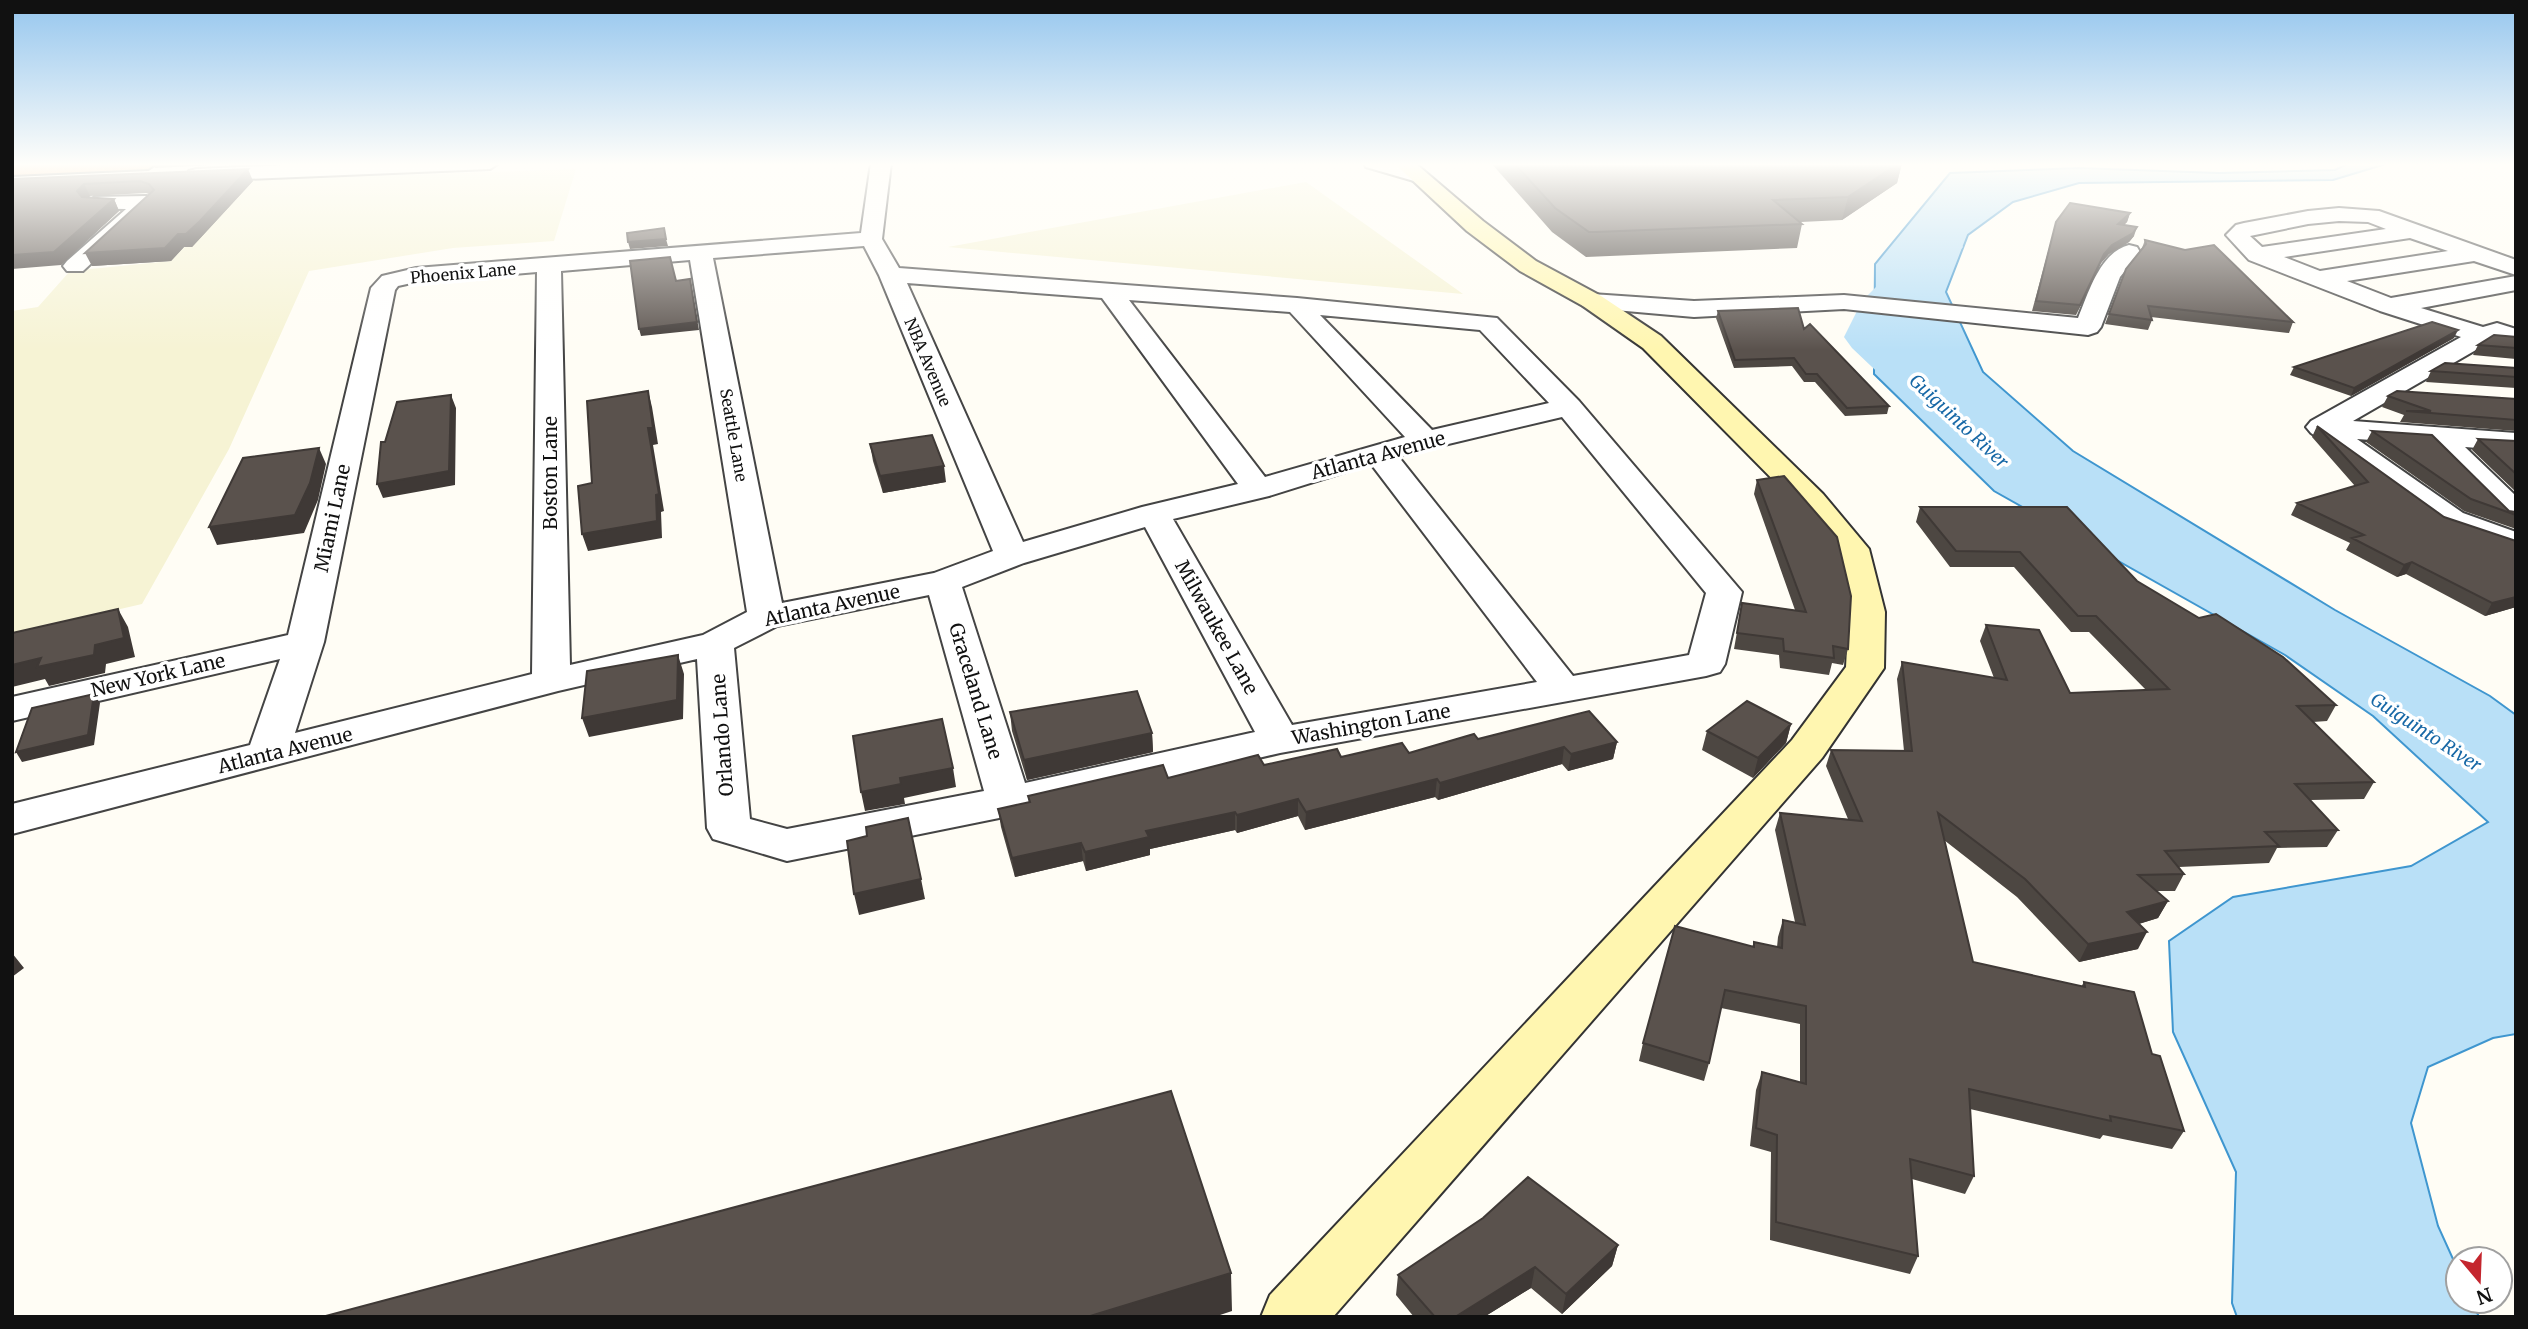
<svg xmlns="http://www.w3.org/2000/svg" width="2528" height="1329" font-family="Merriweather,serif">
<rect width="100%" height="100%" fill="#fffdf5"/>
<path fill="#f6f3d4" d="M 576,169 L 554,241 L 453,248 L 309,271 L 229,449 L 142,604 L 12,634 L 12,311 L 38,307 L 70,271 L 171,261 L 248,180 Z
M 1306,182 L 1463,294 L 948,247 L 1217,198 Z"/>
<path fill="#b9e0f7" stroke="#3f96cf" stroke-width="2" d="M 2349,163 L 2389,163 L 2333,180 L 2079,183 L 2013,202 L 1968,235 L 1946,292 L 1983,372 L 2073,451 L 2335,610 L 2490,696 L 2516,715 L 2516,1034 L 2493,1038 L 2428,1067 L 2411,1123 L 2438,1226 L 2458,1270 L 2458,1301 L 2472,1301 L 2479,1317 L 2237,1317 L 2232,1303 L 2236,1172 L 2173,1032 L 2169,941 L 2233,897 L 2411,866 L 2488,822 L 2373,716 L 2285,655 L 1994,491 L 1874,374 L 1875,264 L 1950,173 L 2079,168 L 2219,173 L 2335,170 Z"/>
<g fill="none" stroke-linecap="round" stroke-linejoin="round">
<path fill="#b9e0f7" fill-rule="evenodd" d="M 1941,234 L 1957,238 L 1963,247 L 1902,315 L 1897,334 L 1970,398 L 1978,410 L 1970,422 L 1950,427 L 1930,422 L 1852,348 L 1844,337 L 1862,301 L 1925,238 Z"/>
<defs>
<path id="street" d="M 333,163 L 499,163 L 490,169 L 196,181 L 189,179 L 186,175 L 189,171 L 196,169 Z
M 871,163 L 891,163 L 882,239 L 899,268 L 1297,298 L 1497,318 L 1579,401 L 1742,592 L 1725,664 L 1720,672 L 1706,676 L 1280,753 L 1009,816 L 787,861 L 713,839 L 707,828 L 697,659 L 558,691 L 12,834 L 12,804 L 250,745 L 280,659 L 12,721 L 12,697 L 288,635 L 371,288 L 382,276 L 416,268 L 861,233 ZM 864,246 L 879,275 L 993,551 L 934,573 L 782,603 L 713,258 ZM 690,260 L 747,612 L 703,635 L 570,665 L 561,271 ZM 537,272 L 532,674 L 295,733 L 324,642 L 395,290 L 398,286 L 416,282 ZM 907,283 L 1102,298 L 1238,484 L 1142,507 L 1023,542 ZM 1129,300 L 1290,312 L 1405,437 L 1265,477 ZM 1320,315 L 1480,330 L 1549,403 L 1432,430 ZM 1562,417 L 1706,593 L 1689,655 L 1573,676 L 1398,456 ZM 1371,464 L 1537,682 L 1292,725 L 1173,519 L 1269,496 ZM 1145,527 L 1255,732 L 1025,783 L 962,587 L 1024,563 ZM 929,595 L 984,791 L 787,829 L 750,819 L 734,648 L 777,626 Z
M 1364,163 C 1381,163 1412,160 1424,175 L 1421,179 L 1414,181 L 1366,167 Z
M 84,188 L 91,190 L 94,194 L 92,197 L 146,196 L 153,198 L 157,202 L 83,271 L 67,271 L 63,266 L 67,261 L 126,209 L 69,208 L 65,204 C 71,196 75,190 84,188 Z
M 2339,208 L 2379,211 L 2516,260 L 2516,275 L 2474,261 L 2347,281 L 2391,298 L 2516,276 L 2516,290 L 2421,308 L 2483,327 L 2497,323 L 2516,329 L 2516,345 L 2488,343 L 2353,421 L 2516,433 L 2516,451 L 2465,447 L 2516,496 L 2516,524 L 2504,521 L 2427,444 L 2357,439 L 2463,513 L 2516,532 L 2516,554 L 2439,527 L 2311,433 L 2306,427 L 2311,421 L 2461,337 L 2380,311 L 2249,260 L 2226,235 L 2236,225 L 2244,223 L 2308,211 ZM 2339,221 L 2368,222 L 2386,229 L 2262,247 L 2250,236 L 2308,224 ZM 2410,238 L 2448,251 L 2320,271 L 2284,257 Z
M 2129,245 L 2137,247 L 2140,252 L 2120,277 L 2101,327 L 2097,332 L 2088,335 L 1844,309 L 1694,317 L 1592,308 L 1583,306 L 1580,301 L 1583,296 L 1592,294 L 1694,301 L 1844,295 L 2078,318 C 2088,294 2100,252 2129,245 Z"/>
<path id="secondary" d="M 1394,163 L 1415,163 L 1483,221 L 1536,261 L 1601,296 L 1661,336 L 1823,494 L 1869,549 L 1885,612 L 1884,668 L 1822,758 L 1333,1317 L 1261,1317 L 1270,1295 L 1792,740 L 1846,667 L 1849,612 L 1835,551 L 1801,508 L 1643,348 L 1583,306 L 1520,271 L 1467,231 Z"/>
<path id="highway" d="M 12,163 L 157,163 L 148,169 L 12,175 Z"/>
</defs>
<use href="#street" stroke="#444" stroke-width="4"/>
<use href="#secondary" stroke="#333" stroke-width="4"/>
<use href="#highway" stroke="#222" stroke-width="4"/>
<use href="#street" fill="#fff" fill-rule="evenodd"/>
<use href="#secondary" fill="#fff6b0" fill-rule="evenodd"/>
<use href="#highway" fill="#f5a25d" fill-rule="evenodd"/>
</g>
<path fill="#4d4742" d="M 153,163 L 254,163 L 155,168 Z
M 1491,163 L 1902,163 L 1897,183 L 1842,220 L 1801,222 L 1802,224 L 1797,248 L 1586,257 L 1552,232 Z
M 12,179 L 253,181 L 205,233 L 192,247 L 184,247 L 171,261 L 92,266 L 149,194 L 146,193 L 90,196 L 89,197 L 114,199 L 119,211 L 61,265 Z
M 2130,213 L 2127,222 L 2124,225 L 2134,236 L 2129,242 L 2109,254 L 2101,263 L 2076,315 L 2032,311 L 2056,222 Z
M 2145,240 L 2293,322 L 2289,333 L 2151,317 L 2152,320 L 2148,330 L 2105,324 L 2126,269 L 2142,248 Z
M 1718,311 L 1804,329 L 1889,406 L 1887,414 L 1845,416 L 1815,382 L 1804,382 L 1792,366 L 1734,368 L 1716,318 Z
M 2516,337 L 2516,359 L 2473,355 L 2478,345 Z
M 2454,338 L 2351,396 L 2290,375 L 2294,367 Z
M 2516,368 L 2516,388 L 2426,382 L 2431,371 Z
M 2388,396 L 2516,399 L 2516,431 L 2400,422 L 2404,415 L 2382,407 Z
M 2317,426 L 2444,517 L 2516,607 L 2485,616 L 2406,574 L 2397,577 L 2346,550 L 2350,543 L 2291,515 L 2297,503 L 2355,486 L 2312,437 Z
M 2372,431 L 2509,511 L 2516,512 L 2516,529 L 2464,511 L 2366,442 Z
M 2478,439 L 2516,441 L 2516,492 L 2472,450 Z
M 870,444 L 946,482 L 883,493 L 873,461 Z
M 1757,480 L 1848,649 L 1843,665 L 1832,663 L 1829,675 L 1780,668 L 1779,655 L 1734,649 L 1742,603 L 1795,610 L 1754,494 Z
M 1920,507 L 2137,581 L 2336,705 L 2327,721 L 2313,722 L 2374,782 L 2364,799 L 2310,800 L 2338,830 L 2327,847 L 2277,848 L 2269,863 L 2179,867 L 2184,874 L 2175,891 L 2157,891 L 2168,901 L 2158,918 L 2139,924 L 2138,949 L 2079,962 L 2017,897 L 1944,840 L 1973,962 L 2081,987 L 2084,982 L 2152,1054 L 2184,1131 L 2172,1149 L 2103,1135 L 2100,1139 L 1970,1109 L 1974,1176 L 1965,1194 L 1912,1179 L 1918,1256 L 1910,1274 L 1770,1240 L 1771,1152 L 1750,1146 L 1756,1090 L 1762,1072 L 1800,1082 L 1800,1024 L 1721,1008 L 1709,1063 L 1704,1081 L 1639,1061 L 1643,1043 L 1752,947 L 1754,942 L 1777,947 L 1778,937 L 1783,920 L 1795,922 L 1775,830 L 1780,813 L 1848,819 L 1826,766 L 1831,750 L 1904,751 L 1897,679 L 1902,662 L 1994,678 L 1980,641 L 1986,625 L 2070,693 L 2146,690 L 2089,632 L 2071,632 L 2014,567 L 1950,567 L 1916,522 Z
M 1010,712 L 1152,733 L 1153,752 L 1027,780 L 1012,731 Z
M 1791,724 L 1786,743 L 1753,778 L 1702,750 L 1707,731 Z
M 1478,739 L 1617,742 L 1613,759 L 1568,771 L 1562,764 L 1438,800 L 1435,797 L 1305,830 L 1298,816 L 1237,833 L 1235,830 L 1150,849 L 1150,855 L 1086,871 L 1083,861 L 1015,877 L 1001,827 L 998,809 L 1029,803 L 1028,796 L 1168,778 L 1264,765 L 1341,757 L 1409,753 Z
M 1618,1245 L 1612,1266 L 1562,1314 L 1531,1288 L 1484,1317 L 1414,1317 L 1396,1295 L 1398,1275 Z"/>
<path fill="#3f3936" d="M 1899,163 L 1902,163 L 1897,183 L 1842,220 L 1848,197 Z
M 248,169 L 253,181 L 205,233 L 192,247 L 184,247 L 171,261 L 92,266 L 85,253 L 178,234 Z
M 84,184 L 90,196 L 83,203 L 77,191 Z
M 114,199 L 119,211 L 61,265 L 12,269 L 12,255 Z
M 2130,213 L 2127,222 L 2115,233 L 2118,224 Z
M 2137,227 L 2134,236 L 2129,242 L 2109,254 L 2101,263 L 2076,315 L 2080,305 L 2104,254 L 2112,245 Z
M 666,239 L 668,246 L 630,249 L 628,242 Z
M 690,279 L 699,330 L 641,336 L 639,329 Z
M 2458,330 L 2454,338 L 2351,396 L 2354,388 Z
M 648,391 L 652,407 L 658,444 L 653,445 L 664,511 L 661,512 L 662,538 L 588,551 L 582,534 Z
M 451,395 L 456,408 L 455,485 L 383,498 L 377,484 Z
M 319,448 L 326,464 L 318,500 L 304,533 L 217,545 L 209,527 Z
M 944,466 L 946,482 L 883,493 L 880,476 Z
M 2412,562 L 2406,574 L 2397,577 L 2404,565 Z
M 2516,597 L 2516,607 L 2485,616 L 2492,603 Z
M 118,609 L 128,627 L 135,657 L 106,664 L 105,673 L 49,686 L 45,679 L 12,687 L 12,665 L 95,645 Z
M 678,655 L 684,674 L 683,719 L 589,737 L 582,718 Z
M 94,694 L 100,703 L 94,745 L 22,762 L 16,752 Z
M 1791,724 L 1786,743 L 1753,778 L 1758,758 Z
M 1152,733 L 1153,752 L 1027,780 L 1024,760 Z
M 1617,742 L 1613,759 L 1568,771 L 1571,754 Z
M 1564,747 L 1562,764 L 1438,800 L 1440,783 Z
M 953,768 L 956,787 L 904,798 L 905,804 L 865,811 L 861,792 L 900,778 Z
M 1437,779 L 1435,797 L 1305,830 L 1306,812 Z
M 1298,799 L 1298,816 L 1237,833 L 1237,815 Z
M 1235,812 L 1235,830 L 1150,849 L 1150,855 L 1086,871 L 1085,852 L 1146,831 Z
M 1081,843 L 1083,861 L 1015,877 L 1012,858 Z
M 921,879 L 925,899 L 859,915 L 854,894 Z
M 2168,901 L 2158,918 L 2118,930 L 2127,912 Z
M 2147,932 L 2138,949 L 2079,962 L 2088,944 Z
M 12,953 L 24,968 L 12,977 Z
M 1618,1245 L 1612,1266 L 1562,1314 L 1566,1294 Z
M 1535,1267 L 1531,1288 L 1484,1317 L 1455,1317 Z
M 1231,1273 L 1232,1311 L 1214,1317 L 1087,1317 Z"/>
<path fill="#5a524d" stroke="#3f3936" stroke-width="2" d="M 1514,163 L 1899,163 L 1848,197 L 1773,200 L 1802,224 L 1595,232 L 1589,232 L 1555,208 Z
M 248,169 L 200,221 L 186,234 L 178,234 L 165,248 L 85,253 L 154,190 L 149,184 L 140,181 L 84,184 L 77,191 L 82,197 L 114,199 L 54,252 L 12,255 L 12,179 Z
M 2070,203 L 2130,213 L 2118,224 L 2137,227 L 2133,233 L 2112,245 L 2104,254 L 2080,305 L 2036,301 L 2056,222 Z
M 664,228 L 666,239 L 628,242 L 627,233 Z
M 2145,240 L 2185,250 L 2214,245 L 2293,322 L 2148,306 L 2152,320 L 2109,314 L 2126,269 L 2146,244 Z
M 670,257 L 676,281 L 690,279 L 697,322 L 639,329 L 630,261 Z
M 1798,308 L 1804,329 L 1810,324 L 1889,406 L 1847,408 L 1817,374 L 1806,374 L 1794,358 L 1735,360 L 1718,311 Z
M 2432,322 L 2458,330 L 2354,388 L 2294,367 Z
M 2494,335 L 2516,337 L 2516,348 L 2478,345 Z
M 2445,363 L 2516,368 L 2516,377 L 2431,371 Z
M 648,391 L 653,428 L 648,428 L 659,494 L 656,495 L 657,521 L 582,534 L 578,486 L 592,483 L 587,401 Z
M 2397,391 L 2516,399 L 2516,420 L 2406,411 L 2431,411 L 2388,396 Z
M 451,395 L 449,471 L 377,484 L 381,442 L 385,442 L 397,402 Z
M 2317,426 L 2444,517 L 2516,541 L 2516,597 L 2492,603 L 2412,562 L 2404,565 L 2352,538 L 2364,535 L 2297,503 L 2368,482 Z
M 2372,431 L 2432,435 L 2509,511 L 2516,512 L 2516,515 L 2471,499 Z
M 932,435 L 944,466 L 880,476 L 870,444 Z
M 2478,439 L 2516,441 L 2516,474 Z
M 319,448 L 310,483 L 295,515 L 209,527 L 243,458 Z
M 1784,476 L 1837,537 L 1851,596 L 1848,649 L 1833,646 L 1834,658 L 1784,651 L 1783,639 L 1737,633 L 1742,603 L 1806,612 L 1757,480 Z
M 1920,507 L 2067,507 L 2137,581 L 2199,618 L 2216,614 L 2283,657 L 2336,705 L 2297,706 L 2374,782 L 2295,784 L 2338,830 L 2265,832 L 2279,846 L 2165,851 L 2184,874 L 2138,875 L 2168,901 L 2127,912 L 2147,932 L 2088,944 L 2025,879 L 1938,813 L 1973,962 L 2085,987 L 2084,982 L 2134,992 L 2152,1054 L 2160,1056 L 2184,1131 L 2110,1116 L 2111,1121 L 1969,1089 L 1974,1176 L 1910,1159 L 1918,1256 L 1776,1222 L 1777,1135 L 1756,1128 L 1762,1072 L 1806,1084 L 1806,1006 L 1725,990 L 1709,1063 L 1643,1043 L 1675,926 L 1754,947 L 1754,942 L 1782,948 L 1783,920 L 1805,925 L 1780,813 L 1862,821 L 1831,750 L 1912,751 L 1902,662 L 2007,680 L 1986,625 L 2039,630 L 2070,693 L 2169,689 L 2096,616 L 2078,616 L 2020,552 L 1956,551 Z
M 118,609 L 124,638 L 95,645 L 94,655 L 37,667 L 41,658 L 12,665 L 12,633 Z
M 678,655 L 677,700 L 582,718 L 587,671 Z
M 1137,691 L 1152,733 L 1024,760 L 1010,712 Z
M 94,694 L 88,735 L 16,752 L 32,708 Z
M 1747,701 L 1791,724 L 1758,758 L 1707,731 Z
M 1589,711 L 1617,742 L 1571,754 L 1564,747 L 1440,783 L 1437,779 L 1306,812 L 1298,799 L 1237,815 L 1235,812 L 1146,831 L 1149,837 L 1085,852 L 1081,843 L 1012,858 L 998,809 L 1030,802 L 1028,796 L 1163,765 L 1168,778 L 1258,755 L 1264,765 L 1337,749 L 1341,757 L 1402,743 L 1409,753 L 1474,734 L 1478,739 Z
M 942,719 L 953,768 L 900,778 L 901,784 L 861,792 L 853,736 Z
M 908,818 L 921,879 L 854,894 L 847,841 L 867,836 L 866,827 Z
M 1171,1091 L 1231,1273 L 1087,1317 L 322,1317 Z
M 1528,1177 L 1618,1245 L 1566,1294 L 1535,1267 L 1455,1317 L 1435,1317 L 1398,1275 L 1483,1218 Z"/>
<linearGradient id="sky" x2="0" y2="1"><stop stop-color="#95c6ee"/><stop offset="0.47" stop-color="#fffefa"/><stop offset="1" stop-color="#fffefa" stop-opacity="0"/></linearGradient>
<rect width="2528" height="350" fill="url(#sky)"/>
<g text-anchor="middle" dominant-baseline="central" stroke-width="7" stroke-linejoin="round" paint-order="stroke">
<g font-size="16" fill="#111" stroke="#fff">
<text transform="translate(463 273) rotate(-5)">Phoenix Lane</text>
<text transform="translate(928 362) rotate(67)">NBA Avenue</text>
<text transform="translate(734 435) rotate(80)">Seattle Lane</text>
</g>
<g font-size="18" font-style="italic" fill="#1768a6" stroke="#fff">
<text transform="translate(1959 421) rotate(43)">Guiguinto River</text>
<text transform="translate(2426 732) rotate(33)">Guiguinto River</text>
</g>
<g font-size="19" fill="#111" stroke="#fff">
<text transform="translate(1378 455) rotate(-15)">Atlanta Avenue</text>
<text transform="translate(550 473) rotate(-90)">Boston Lane</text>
<text transform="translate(332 518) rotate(-78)">Miami Lane</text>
<text transform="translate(832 605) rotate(-12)">Atlanta Avenue</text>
<text transform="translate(1217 627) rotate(61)">Milwaukee Lane</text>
<text transform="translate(158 675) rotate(-13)">New York Lane</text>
<text transform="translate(976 691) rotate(73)">Graceland Lane</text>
<text transform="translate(1371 724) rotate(-10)">Washington Lane</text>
<text transform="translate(722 735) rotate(-94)">Orlando Lane</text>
<text transform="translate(285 750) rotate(-14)">Atlanta Avenue</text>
</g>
</g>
<rect width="2528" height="1329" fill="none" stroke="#111111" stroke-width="28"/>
<g transform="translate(2479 1280) rotate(161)"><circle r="33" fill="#ffffff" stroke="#a0a0a0" stroke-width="2"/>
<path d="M0-5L12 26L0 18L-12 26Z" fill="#c4262e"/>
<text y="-10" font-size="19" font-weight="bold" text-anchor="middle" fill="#111111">N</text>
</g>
</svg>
